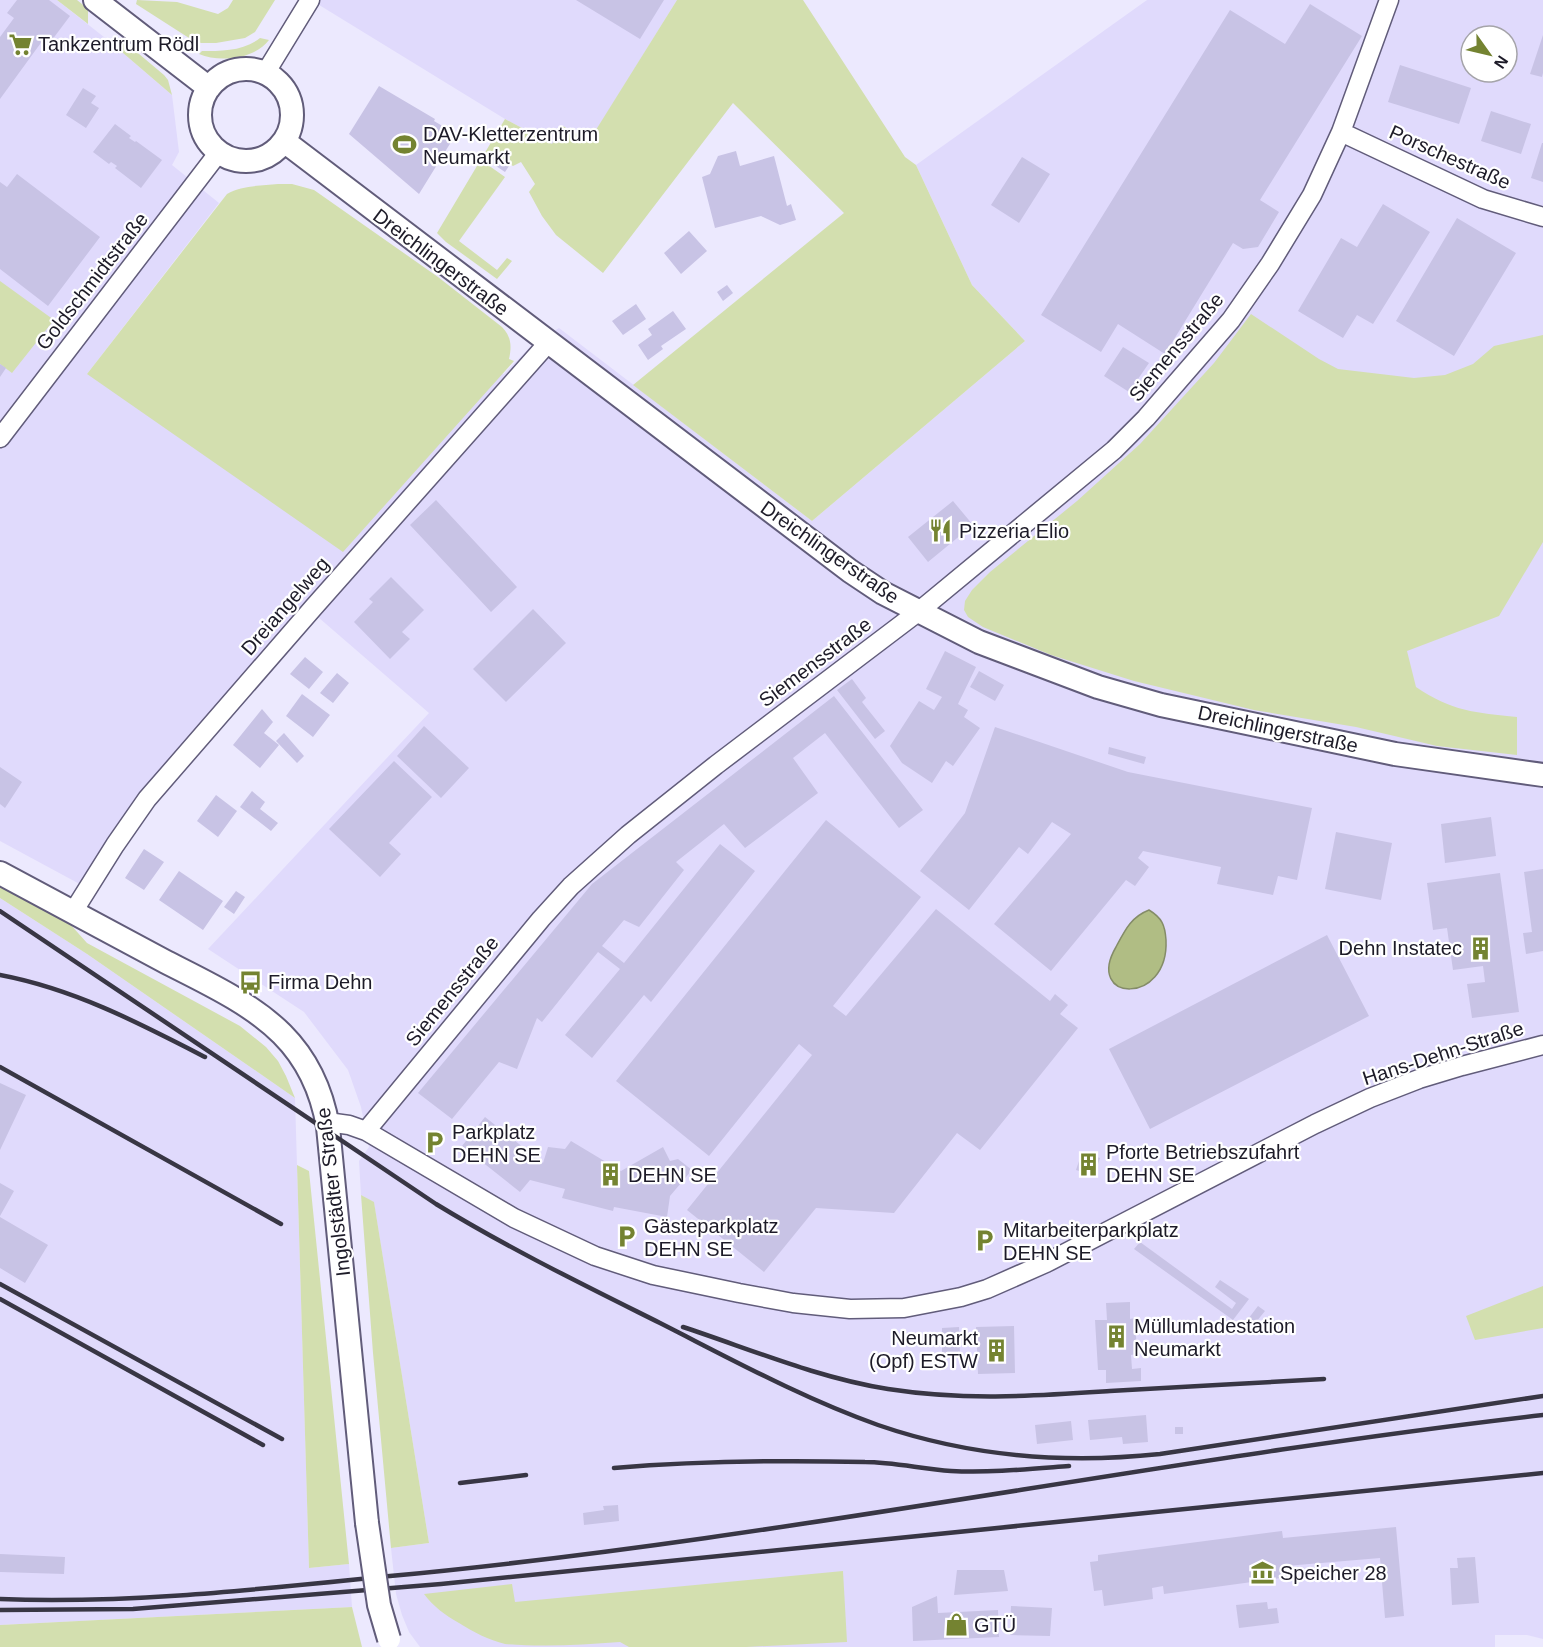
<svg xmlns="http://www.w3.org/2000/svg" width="1543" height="1647" font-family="Helvetica,sans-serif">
<rect width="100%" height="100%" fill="#ece9fe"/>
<path fill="#e0dafc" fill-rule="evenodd" d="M 0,0 L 57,0 L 109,41 L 172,95 L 179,152 L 172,165 L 219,203 L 87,374 L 504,374 L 532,345 L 559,328 L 812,521 L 1025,341 L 972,285 L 916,165 L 1147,0 L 1543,0 L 1543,1639 L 1527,1635 L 1495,1635 L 1495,1647 L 420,1647 L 409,1632 L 402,1615 L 396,1594 L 391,1548 L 429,1543 L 374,1203 L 361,1195 L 359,1161 L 369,1147 L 361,1107 L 348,1070 L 304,1012 L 208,949 L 429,713 L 311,611 L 149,797 L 87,888 L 0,841 ZM 1471,36 L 1507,36 L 1507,72 L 1471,72 Z
M 311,0 L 677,0 L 589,142 L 552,144 L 505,119 Z
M 0,898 L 87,954 L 295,1098 L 309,1568 L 349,1564 L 352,1607 L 0,1625 Z"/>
<path fill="#d3dfaf" d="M 57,0 L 77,0 L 88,9 L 88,24 Z
M 137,0 L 177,2 L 218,14 L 228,8 L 233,0 L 275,0 L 255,32 L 245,38 L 216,43 L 201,43 L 189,38 L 136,4 Z
M 677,0 L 803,0 L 905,157 L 916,165 L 972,285 L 1025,341 L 812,521 L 633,385 L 844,213 L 733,103 L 603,273 L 556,235 L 542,216 L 529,192 L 535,184 L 521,162 L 513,166 L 491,152 L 486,160 L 488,165 L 505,177 L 459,241 L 497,270 L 507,258 L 512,261 L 497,279 L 446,242 L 437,233 L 505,119 L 552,144 L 563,126 L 589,141 Z
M 120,38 L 164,75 L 168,80 L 172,95 L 109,41 Z
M 260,38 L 269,40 C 255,59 220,63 199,54 L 202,51 C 221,51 244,51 260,38 Z
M 278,184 L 292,184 L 314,190 L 438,277 L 502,327 C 511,336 512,346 509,359 L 514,361 L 343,552 L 87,374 L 227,194 C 242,185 261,186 278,184 Z
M 0,281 L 54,320 L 12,373 L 0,364 Z
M 1251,314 L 1319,359 L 1338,369 L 1414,378 L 1445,375 L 1473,364 L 1494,346 L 1543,335 L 1543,542 L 1499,616 L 1407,651 L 1416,687 C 1451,711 1476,713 1517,717 L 1517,755 L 1437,746 L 1356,727 L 1254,710 L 1134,681 L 1051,655 L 983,627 L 968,617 L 964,610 L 965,601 L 972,590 L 990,572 L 1077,501 L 1140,444 L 1214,363 Z
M 0,885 L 58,915 L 70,924 L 87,943 L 240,1026 L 266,1047 L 278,1061 L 286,1076 L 295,1098 L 87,954 L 0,898 Z
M 297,1165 L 309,1171 L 349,1564 L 309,1568 Z
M 361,1195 L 374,1202 L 429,1543 L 391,1548 L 373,1353 Z
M 1543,1286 L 1543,1328 L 1475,1340 L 1466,1316 Z
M 843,1571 L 847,1642 L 746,1647 L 629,1647 L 620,1642 C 583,1645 541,1647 505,1644 C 489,1640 473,1632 459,1623 C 445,1615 434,1607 424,1594 L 512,1584 L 515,1602 Z
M 352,1607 L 362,1647 L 0,1647 L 0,1625 Z"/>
<path fill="#b0bd84" stroke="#848c68" stroke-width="1.5" d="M 1149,910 C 1162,918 1165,925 1166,940 C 1169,1006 1084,1002 1116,947 C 1125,930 1131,917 1149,910 Z"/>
<path fill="#c8c3e5" d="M 17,0 L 49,0 L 70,16 L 49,44 L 43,40 L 0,99 L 0,37 L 14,18 L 7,13 Z
M 576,0 L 664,0 L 640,39 Z
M 1310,4 L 1362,36 L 1260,200 L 1279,212 L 1258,247 L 1243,249 L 1233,243 L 1165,354 L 1118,324 L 1101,352 L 1041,315 L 1230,10 L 1285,44 Z
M 1543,35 L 1543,73 L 1542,77 L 1530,74 Z
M 1400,65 L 1471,88 L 1459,124 L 1388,102 Z
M 379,86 L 435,119 L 434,121 L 456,134 L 419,194 L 349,134 Z
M 83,88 L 96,96 L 91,103 L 99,108 L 86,128 L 66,115 Z
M 1491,111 L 1531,124 L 1521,154 L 1481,141 Z
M 115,124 L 131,136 L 129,138 L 135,142 L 136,141 L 162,160 L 141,188 L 115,168 L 117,166 L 111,162 L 109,164 L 93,152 Z
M 1542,143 L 1543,143 L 1543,182 L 1531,178 Z
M 736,151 L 740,166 L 774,156 L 787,206 L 791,204 L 796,220 L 780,225 L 761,216 L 715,228 L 702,177 L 710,174 L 718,156 Z
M 491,154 L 509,166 L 505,172 L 487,160 Z
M 1022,157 L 1050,174 L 1019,223 L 991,205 Z
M 17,174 L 100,237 L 48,306 L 0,269 L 0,182 L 7,187 Z
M 1383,204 L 1430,232 L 1373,324 L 1357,315 L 1343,338 L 1298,311 L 1341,238 L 1357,247 Z
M 1457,218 L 1516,253 L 1454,356 L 1396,321 Z
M 689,231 L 707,251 L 681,274 L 664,253 Z
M 727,285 L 733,293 L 723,301 L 717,292 Z
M 636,304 L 646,319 L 623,335 L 612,321 Z
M 673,311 L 686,329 L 661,346 L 663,349 L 648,360 L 638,345 L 652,335 L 648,329 Z
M 1123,347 L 1149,363 L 1129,392 L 1104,376 Z
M 0,364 L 6,368 L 0,377 Z
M 436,500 L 517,587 L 491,612 L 410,525 Z
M 953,501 L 973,525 L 928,562 L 908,537 Z
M 391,577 L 424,610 L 402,632 L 410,639 L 390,659 L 354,622 L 373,602 L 369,599 Z
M 533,609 L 566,643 L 506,702 L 473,669 Z
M 945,651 L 976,667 L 958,704 L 968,710 L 964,717 L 980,728 L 953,766 L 946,761 L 932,783 L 902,763 L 890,746 L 919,701 L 934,710 L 942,697 L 926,689 Z
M 305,657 L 323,672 L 309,689 L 290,674 Z
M 979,671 L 1004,685 L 995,701 L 970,687 Z
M 337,673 L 349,683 L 333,703 L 320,693 Z
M 852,679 L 866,698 L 862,702 L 885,731 L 875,739 L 837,690 Z
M 302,694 L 330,715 L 313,737 L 286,716 Z
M 834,696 L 923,810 L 899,828 L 825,733 L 793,758 L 818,793 L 745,848 L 724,824 L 676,862 L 684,870 L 639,927 L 624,920 L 602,946 L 624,963 L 720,844 L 755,871 L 651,1002 L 644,995 L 592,1058 L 565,1035 L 620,969 L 598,952 L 542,1022 L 537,1018 L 517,1069 L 499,1062 L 452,1119 L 418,1093 L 592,884 Z
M 262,709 L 273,722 L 264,733 L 279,745 L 260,768 L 233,745 Z
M 424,726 L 469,768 L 441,798 L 397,756 Z
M 995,727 L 1128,772 L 1312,808 L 1297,880 L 1278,876 L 1273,895 L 1217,884 L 1221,867 L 1143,851 L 1138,858 L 1149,867 L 1135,886 L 1126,880 L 1051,971 L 994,924 L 1071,834 L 1052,822 L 1028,854 L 1019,847 L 969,910 L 920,871 L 965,813 Z
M 284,733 L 304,756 L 297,763 L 276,741 Z
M 1109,747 L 1146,757 L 1144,764 L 1108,754 Z
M 394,761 L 432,797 L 389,843 L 401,854 L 380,877 L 329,829 Z
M 0,767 L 22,782 L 5,808 L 0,804 Z
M 252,791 L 265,802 L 260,809 L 278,823 L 271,831 L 240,807 Z
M 216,795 L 237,811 L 218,837 L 197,821 Z
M 1491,817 L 1496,856 L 1445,863 L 1441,824 Z
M 826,820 L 921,897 L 833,1006 L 846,1016 L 936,909 L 1050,1001 L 1055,994 L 1068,1005 L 1060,1014 L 1078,1028 L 980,1150 L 957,1133 L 894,1213 L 816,1208 L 764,1272 L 687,1210 L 812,1055 L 799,1044 L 709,1156 L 616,1081 Z
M 1336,832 L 1392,843 L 1381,900 L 1325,889 Z
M 144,849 L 164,862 L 144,890 L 125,878 Z
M 1543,869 L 1543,951 L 1526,954 L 1523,933 L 1532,932 L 1524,872 Z
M 179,871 L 223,901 L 203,930 L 159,900 Z
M 1500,873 L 1519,1012 L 1472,1018 L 1467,984 L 1485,982 L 1483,966 L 1453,970 L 1447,928 L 1433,930 L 1427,883 Z
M 236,891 L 245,897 L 234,914 L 224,907 Z
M 1327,935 L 1369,1016 L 1150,1129 L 1109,1049 Z
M 0,1083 L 26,1095 L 0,1150 Z
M 485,1117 L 543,1163 L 548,1147 L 565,1149 L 571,1141 L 621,1171 L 663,1147 L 670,1161 L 678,1159 L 692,1170 L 670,1196 L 667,1217 L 614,1207 L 613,1211 L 562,1198 L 565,1189 L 530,1180 L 520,1192 L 462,1146 Z
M 1082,1152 L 1100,1158 L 1094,1176 L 1076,1170 Z
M 0,1183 L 14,1191 L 0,1216 Z
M 0,1217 L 48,1245 L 25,1283 L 0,1268 Z
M 1140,1242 L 1232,1309 L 1236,1303 L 1215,1287 L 1220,1280 L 1249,1299 L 1233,1320 L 1134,1249 Z
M 1130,1302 L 1130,1319 L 1135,1318 L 1137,1354 L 1131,1355 L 1132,1369 L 1141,1368 L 1141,1381 L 1106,1383 L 1106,1370 L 1098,1370 L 1095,1320 L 1107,1320 L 1106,1303 Z
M 1258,1306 L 1265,1311 L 1248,1332 L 1242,1327 Z
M 1014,1326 L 1015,1373 L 978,1374 L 976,1327 Z
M 959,1327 L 960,1355 L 942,1355 L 942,1328 Z
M 1146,1415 L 1148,1442 L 1123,1444 L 1122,1437 L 1090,1440 L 1088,1420 Z
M 1071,1421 L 1073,1440 L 1037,1444 L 1035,1425 Z
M 1175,1427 L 1183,1427 L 1183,1434 L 1175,1434 Z
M 618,1505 L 619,1521 L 584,1525 L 583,1513 L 604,1510 L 603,1506 Z
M 1396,1527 L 1404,1616 L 1385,1618 L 1380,1558 L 1286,1566 L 1288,1577 L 1164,1594 L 1163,1586 L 1152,1588 L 1153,1599 L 1104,1606 L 1102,1590 L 1094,1591 L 1090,1562 L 1098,1561 L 1098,1555 L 1282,1531 L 1283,1538 Z
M 0,1554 L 65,1557 L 64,1574 L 0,1572 Z
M 1475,1557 L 1479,1603 L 1452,1605 L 1450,1568 L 1458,1568 L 1457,1558 Z
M 957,1570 L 1004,1570 L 1008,1591 L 954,1595 Z
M 937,1596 L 938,1613 L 998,1610 L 999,1637 L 913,1641 L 912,1607 Z
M 1267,1602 L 1268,1609 L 1277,1608 L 1279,1623 L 1239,1628 L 1236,1605 Z
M 1011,1606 L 1052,1608 L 1050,1636 L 1010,1635 Z"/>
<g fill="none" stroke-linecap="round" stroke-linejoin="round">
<defs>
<path id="minor" d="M 266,72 L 310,0
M 1341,132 L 1483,199 L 1543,217
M 0,438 L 219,152
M 73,912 L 115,845 L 147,799 L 313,608 L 548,343
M 327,1122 L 349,1125 L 366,1131 L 514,1218 L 595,1256 L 653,1275 L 739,1293 L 793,1303 L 850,1309 L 904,1308 L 961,1297 L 987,1289 L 1046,1263 L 1315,1124 L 1370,1098 L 1419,1079 L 1462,1066 L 1543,1045
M 366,1131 L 541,919 L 571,886 L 628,835 L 716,765 L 918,612 L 1114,450 L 1146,418 L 1231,320 L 1270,264 L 1312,195 L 1341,132 L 1389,0"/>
<path id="tertiary" d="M 95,0 L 209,88
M200 115a46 46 0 1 1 92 0a46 46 0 1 1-92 0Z
M 284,141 L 850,571 L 883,593 L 979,642 L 1098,687 L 1161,705 L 1395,754 L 1543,775
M 0,873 C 55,903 111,932 166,962 C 205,982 251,1003 282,1034 C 308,1060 322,1092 328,1127 L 367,1523"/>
</defs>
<use href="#minor" stroke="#615c7a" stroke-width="21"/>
<use href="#tertiary" stroke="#615c7a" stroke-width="26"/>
<use href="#minor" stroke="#fff" stroke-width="18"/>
<use href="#tertiary" stroke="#fff" stroke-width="22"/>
<path stroke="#383644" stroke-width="4.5" d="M 0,911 L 436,1204 C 508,1248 584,1285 660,1323 C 731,1359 802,1398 878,1425 C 968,1456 1065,1464 1160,1454 L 1543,1396
M 0,975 C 74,989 139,1023 205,1057
M 0,1067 L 281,1224
M 0,1284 L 282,1439
M 0,1299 L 263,1445
M 683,1327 C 750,1349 818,1378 888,1389 C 965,1401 1033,1396 1110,1391 C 1181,1387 1253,1383 1324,1379
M 614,1468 C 698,1461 781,1460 865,1462 C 893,1462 922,1469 951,1471 C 990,1473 1030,1469 1069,1466
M 460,1483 L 526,1475
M 0,1599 C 130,1604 261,1589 390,1576 C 776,1540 1157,1459 1543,1415
M 0,1610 L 133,1609 L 441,1584 L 1543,1473"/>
<defs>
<path id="tertiary-bridge" d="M 367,1523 L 379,1605 L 389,1639"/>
</defs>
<use href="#tertiary-bridge" stroke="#615c7a" stroke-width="26" stroke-linecap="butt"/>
<use href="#tertiary-bridge" stroke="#fff" stroke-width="22"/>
</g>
<defs>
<symbol id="supermarket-bare" viewBox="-9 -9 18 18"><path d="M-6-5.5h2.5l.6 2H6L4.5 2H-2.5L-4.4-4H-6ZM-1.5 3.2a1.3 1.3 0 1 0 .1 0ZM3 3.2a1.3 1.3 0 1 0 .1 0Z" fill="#748331" stroke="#fff" stroke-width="2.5" paint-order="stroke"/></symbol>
<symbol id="stadium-bare" viewBox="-9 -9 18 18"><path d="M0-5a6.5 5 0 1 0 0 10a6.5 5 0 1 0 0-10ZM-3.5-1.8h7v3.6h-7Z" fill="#748331" stroke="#fff" stroke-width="2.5" paint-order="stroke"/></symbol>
<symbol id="restaurant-bare" viewBox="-9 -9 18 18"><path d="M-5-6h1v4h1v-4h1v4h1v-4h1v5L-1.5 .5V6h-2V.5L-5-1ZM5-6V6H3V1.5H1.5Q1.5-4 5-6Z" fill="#748331" stroke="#fff" stroke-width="2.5" paint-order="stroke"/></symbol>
<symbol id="building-bare" viewBox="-9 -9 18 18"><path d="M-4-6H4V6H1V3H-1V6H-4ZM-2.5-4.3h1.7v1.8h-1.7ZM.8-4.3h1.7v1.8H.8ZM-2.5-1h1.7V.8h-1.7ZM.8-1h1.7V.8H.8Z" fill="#748331" stroke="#fff" stroke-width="2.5" paint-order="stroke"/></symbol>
<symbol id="bus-bare" viewBox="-9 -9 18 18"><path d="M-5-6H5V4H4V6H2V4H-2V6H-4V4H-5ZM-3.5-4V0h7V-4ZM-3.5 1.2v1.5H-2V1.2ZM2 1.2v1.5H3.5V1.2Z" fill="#748331" stroke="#fff" stroke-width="2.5" paint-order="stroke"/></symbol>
<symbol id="parking-bare" viewBox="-9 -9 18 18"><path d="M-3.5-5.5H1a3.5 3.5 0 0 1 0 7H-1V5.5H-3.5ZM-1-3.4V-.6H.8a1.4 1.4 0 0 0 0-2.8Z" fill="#748331" stroke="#fff" stroke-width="2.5" paint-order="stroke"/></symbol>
<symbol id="museum-bare" viewBox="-9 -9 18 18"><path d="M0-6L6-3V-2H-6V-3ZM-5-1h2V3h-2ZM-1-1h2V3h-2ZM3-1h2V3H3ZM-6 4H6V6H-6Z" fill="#748331" stroke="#fff" stroke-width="2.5" paint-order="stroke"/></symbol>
<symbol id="shop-bare" viewBox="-9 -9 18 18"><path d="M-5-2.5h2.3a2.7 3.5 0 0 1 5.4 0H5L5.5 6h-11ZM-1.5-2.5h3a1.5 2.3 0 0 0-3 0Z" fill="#748331" stroke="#fff" stroke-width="2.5" paint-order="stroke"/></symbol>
</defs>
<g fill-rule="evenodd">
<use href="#supermarket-bare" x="4" y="28" width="33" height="33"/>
<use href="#stadium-bare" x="388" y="128" width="33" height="33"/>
<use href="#restaurant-bare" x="924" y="514" width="33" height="33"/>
<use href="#building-bare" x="1464" y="932" width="33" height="33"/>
<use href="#bus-bare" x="234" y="966" width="33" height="33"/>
<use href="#parking-bare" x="418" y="1126" width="33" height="33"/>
<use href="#building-bare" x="1072" y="1148" width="33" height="33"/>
<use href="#building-bare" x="594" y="1158" width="33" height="33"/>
<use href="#parking-bare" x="610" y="1220" width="33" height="33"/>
<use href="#parking-bare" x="968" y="1224" width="33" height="33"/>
<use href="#building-bare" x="1100" y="1320" width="33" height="33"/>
<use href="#building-bare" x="980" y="1334" width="33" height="33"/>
<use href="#museum-bare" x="1246" y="1556" width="33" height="33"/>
<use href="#shop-bare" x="940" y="1608" width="33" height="33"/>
</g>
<g text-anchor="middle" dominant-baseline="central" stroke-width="4.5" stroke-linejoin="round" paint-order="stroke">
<g font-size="20" fill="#1d1b28" stroke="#fff" text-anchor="start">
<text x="38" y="44">Tankzentrum Rödl</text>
<text x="423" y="134">DAV-Kletterzentrum<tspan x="423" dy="23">Neumarkt</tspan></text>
<text x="959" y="531">Pizzeria Elio</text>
<text x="1462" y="948" text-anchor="end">Dehn Instatec</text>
<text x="268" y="982">Firma Dehn</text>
<text x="452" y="1132">Parkplatz<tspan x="452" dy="23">DEHN SE</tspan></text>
<text x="1106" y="1152">Pforte Betriebszufahrt<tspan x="1106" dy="23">DEHN SE</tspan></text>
<text x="628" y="1175">DEHN SE</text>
<text x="644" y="1226">Gästeparkplatz<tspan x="644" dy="23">DEHN SE</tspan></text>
<text x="1003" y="1230">Mitarbeiterparkplatz<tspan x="1003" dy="23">DEHN SE</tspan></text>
<text x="1134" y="1326">Müllumladestation<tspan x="1134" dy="23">Neumarkt</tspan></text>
<text x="978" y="1338" text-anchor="end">Neumarkt<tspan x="978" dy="23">(Opf) ESTW</tspan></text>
<text x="1280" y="1573">Speicher 28</text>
<text x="974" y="1625">GTÜ</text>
</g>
<g font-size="20" fill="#1d1b28" stroke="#fff">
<text transform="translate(1450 157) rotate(24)">Porschestraße</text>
<text transform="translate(441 262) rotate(37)">Dreichlingerstraße</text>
<text transform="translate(92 281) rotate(-52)">Goldschmidtstraße</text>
<text transform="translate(1176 347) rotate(-50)">Siemensstraße</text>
<text transform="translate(830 552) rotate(35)">Dreichlingerstraße</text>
<text transform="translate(285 606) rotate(-49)">Dreiangelweg</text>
<text transform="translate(815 662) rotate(-37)">Siemensstraße</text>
<text transform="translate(1278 729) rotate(12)">Dreichlingerstraße</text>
<text transform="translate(452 991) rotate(-51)">Siemensstraße</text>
<text transform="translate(1443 1053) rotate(-18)">Hans-Dehn-Straße</text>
<text transform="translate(333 1192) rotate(-97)">Ingolstädter Straße</text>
</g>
</g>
<g transform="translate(1489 54) rotate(124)"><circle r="28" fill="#ffffff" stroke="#a5a4a9" stroke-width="1.5"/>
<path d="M0-4.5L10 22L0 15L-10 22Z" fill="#748331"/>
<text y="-9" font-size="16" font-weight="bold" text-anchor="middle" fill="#1d1b28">N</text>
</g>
</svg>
